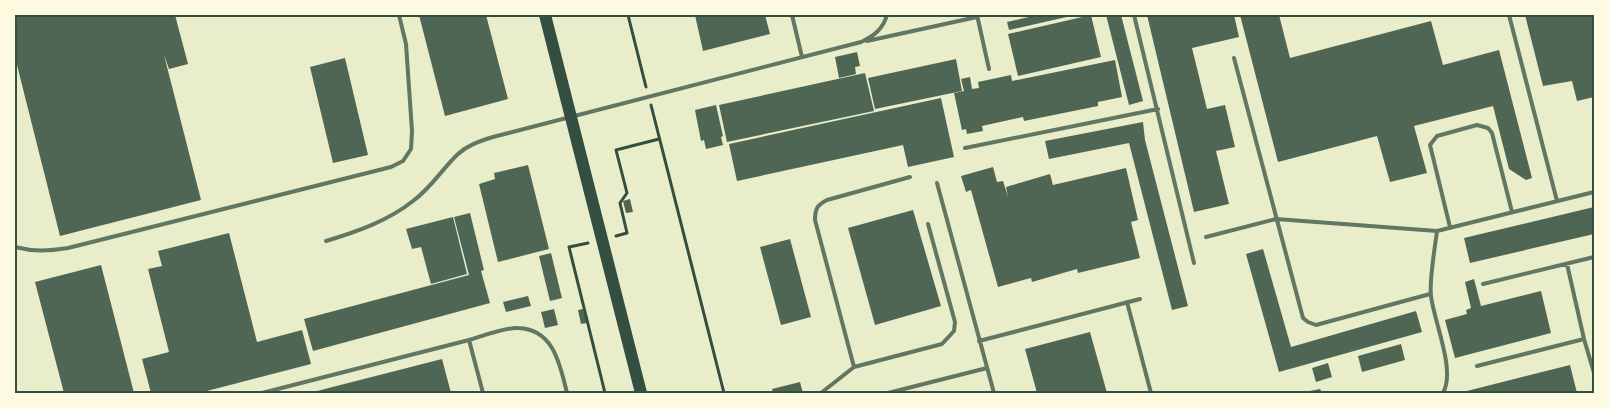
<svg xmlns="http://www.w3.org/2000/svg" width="1609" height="408" font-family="Lato,sans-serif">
<rect width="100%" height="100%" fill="#e9edc9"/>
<path fill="#4f6655" d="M 15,15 L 175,15 L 188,64 L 169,69 L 164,55 L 201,200 L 60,236 L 15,57 Z
M 419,15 L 486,15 L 508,99 L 445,116 Z
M 695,15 L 765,15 L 770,34 L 703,51 Z
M 1037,15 L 1071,15 L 1071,16 L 1009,30 L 1007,22 Z
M 1091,15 L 1101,57 L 1018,76 L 1008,34 Z
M 1106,15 L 1121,15 L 1143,101 L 1129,105 Z
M 1147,15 L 1234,15 L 1239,37 L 1192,48 L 1207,109 L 1225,105 L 1235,147 L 1216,151 L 1229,204 L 1194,212 Z
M 1240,15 L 1279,15 L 1290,58 L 1431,21 L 1443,65 L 1499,50 L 1532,178 L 1526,180 L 1509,169 L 1493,106 L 1414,126 L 1427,173 L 1390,182 L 1377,136 L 1278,162 Z
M 1525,15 L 1594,15 L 1594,97 L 1577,101 L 1572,81 L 1543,86 Z
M 857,52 L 860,66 L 855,67 L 856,74 L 839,78 L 835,57 Z
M 345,58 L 368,155 L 333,163 L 310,67 Z
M 956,59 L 962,91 L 875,109 L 868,78 Z
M 1115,60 L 1122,97 L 1098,102 L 1098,106 L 1024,121 L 1023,117 L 982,126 L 983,131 L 967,134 L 966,129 L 962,130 L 954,93 L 964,91 L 961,79 L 970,77 L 972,89 L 979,88 L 978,82 L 1011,75 L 1012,81 Z
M 865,73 L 874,111 L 727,142 L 719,105 Z
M 941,98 L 954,157 L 908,167 L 903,145 L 737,181 L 729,144 Z
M 716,105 L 723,136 L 721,137 L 723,145 L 706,149 L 704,140 L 701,141 L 695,110 Z
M 1143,122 L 1145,140 L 1188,306 L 1172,310 L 1129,143 L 1049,159 L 1045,141 Z
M 528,165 L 549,249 L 498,262 L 479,184 L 495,179 L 494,173 Z
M 993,167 L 997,182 L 1003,181 L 1008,197 L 1006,187 L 1050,174 L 1062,219 L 1053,185 L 1126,168 L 1138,220 L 1131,222 L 1140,258 L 1078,273 L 1077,269 L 1032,282 L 1031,278 L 998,287 L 971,190 L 966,192 L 961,176 Z
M 630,199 L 633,212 L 626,213 L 623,201 Z
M 1594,207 L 1594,234 L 1470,263 L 1464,238 Z
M 913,210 L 941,306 L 875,325 L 848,228 Z
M 470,213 L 484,270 L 481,271 L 490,303 L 313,351 L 304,319 L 469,275 L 454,217 Z
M 453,217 L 467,274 L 431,284 L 421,247 L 412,249 L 406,229 Z
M 229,233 L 257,342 L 302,330 L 311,364 L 199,393 L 151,393 L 142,359 L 169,352 L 148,269 L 162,266 L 158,251 Z
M 790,239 L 811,317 L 781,325 L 760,247 Z
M 1263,249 L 1291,347 L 1416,311 L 1422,332 L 1279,372 L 1246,254 Z
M 551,253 L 562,298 L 550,301 L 539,256 Z
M 101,265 L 134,393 L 64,393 L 35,282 Z
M 1474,279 L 1481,306 L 1541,291 L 1551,333 L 1455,358 L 1445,320 L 1467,314 L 1466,310 L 1471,308 L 1465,282 Z
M 528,296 L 531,306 L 506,312 L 503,302 Z
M 554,309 L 558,325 L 545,328 L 541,312 Z
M 583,309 L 587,323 L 581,324 L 578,310 Z
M 1090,332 L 1107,393 L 1037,393 L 1025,349 Z
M 1401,344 L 1405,360 L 1362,372 L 1358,356 Z
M 442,359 L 451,393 L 313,393 L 313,392 Z
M 1328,363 L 1332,377 L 1316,382 L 1312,368 Z
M 1570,365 L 1577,393 L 1463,393 L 1463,392 Z
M 800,382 L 803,393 L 773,393 L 772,389 Z
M 1320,389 L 1322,393 L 1305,393 L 1305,392 Z"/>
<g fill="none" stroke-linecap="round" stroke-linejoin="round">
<path stroke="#344e41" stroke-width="3" d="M 628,15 L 646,87
M 651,105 L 724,393
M 616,236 L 627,233 L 620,203 L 627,193 L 616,150 L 659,139
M 588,243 L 569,247 L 605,393"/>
<path stroke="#617663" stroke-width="4" d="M 792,15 L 802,57
M 977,15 L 989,69
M 1134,15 L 1194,263
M 1509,15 L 1557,201
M 867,41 L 977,17
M 1234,58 L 1303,318 L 1308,322 L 1316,325 L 1430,294
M 965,148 L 1158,109
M 937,183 L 994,393
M 1450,227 L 1430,145 L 1437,136 L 1477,125 L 1488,128 L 1492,133 L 1512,212
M 1437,231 C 1435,247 1429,281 1431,296 C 1434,322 1456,370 1443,393
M 1206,237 L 1276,219 L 1437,231 L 1594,192
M 326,241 C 356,232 388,221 413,201 C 432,187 442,169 458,154 C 468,145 480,141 493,137 L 861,42 C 874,36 883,29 887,15
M 15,247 C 34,252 49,251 68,248 L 391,167 L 403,161 L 411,149 L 412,131 L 406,44 L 399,15
M 1567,264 L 1584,339 L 1594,373
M 1483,284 L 1594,257
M 1127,302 L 1151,393
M 979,341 L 1140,299
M 1477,366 L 1584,339
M 854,367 L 815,220 C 815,209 817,205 827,200 L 910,177
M 262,393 L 469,340
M 483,393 L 469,340 C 482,336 507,327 518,328 C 554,329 560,365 567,393
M 821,393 L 854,367 L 942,344 L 954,331 L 955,322 L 928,224
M 888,393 L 987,368"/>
<path stroke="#344e41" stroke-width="12" d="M 545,15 L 641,393"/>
</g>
<rect width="1609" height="408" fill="none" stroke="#fefae0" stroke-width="32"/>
<rect x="16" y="16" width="1577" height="376" fill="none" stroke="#344e41" stroke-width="2"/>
</svg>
